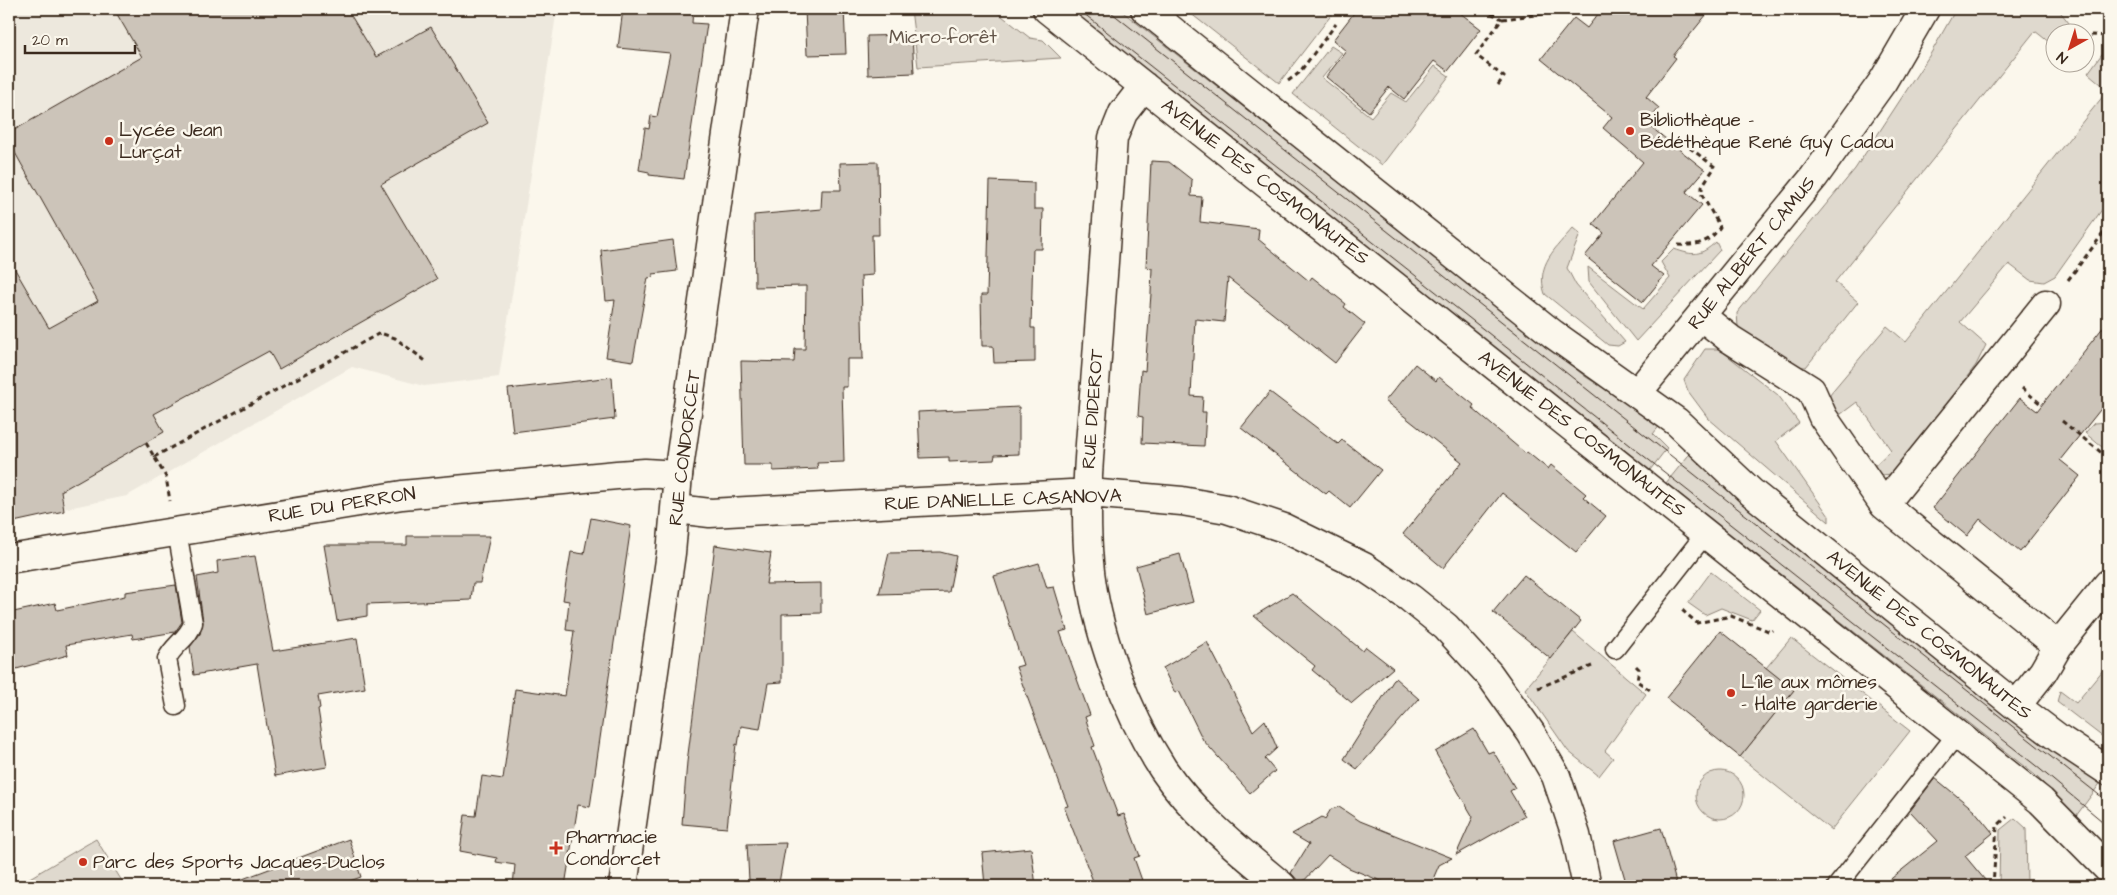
<svg xmlns="http://www.w3.org/2000/svg" width="2117" height="895" font-family="'Architects Daughter',sans-serif">
<rect width="100%" height="100%" fill="#fbf7ec"/>
<filter id="ink" filterUnits="userSpaceOnUse"><feTurbulence type="fractalNoise" baseFrequency=".02" numOctaves="2"/><feDisplacementMap in="SourceGraphic" scale="10" xChannelSelector="R" yChannelSelector="G"/><feConvolveMatrix kernelMatrix="1 2 1 2 8 2 1 2 1" color-interpolation-filters="sRGB"/></filter>
<g filter="url(#ink)">
<path fill="#ede8dd" d="M 9,9 L 557,9 L 499,377 L 424,386 L 352,367 L 127,496 L 9,520 Z"/>
<path fill="#dfd9ce" stroke="#8d8276" d="M 911,9 L 993,9 L 1030,38 L 1043,40 L 1061,58 L 918,67 Z
M 1066,9 L 1119,9 L 1586,377 L 1661,424 L 1653,434 L 1667,448 L 1650,470 Z
M 1185,9 L 1336,9 L 1279,83 Z
M 1956,9 L 2058,9 L 2069,23 L 2067,32 L 2054,32 L 2054,46 L 2035,31 L 1835,282 L 1858,302 L 1806,367 L 1786,366 L 1738,327 L 1737,313 L 1855,169 L 1931,53 Z
M 1331,46 L 1342,53 L 1322,78 L 1371,117 L 1391,93 L 1406,102 L 1435,66 L 1449,76 L 1382,165 L 1293,94 Z
M 2107,47 L 2108,48 L 2108,201 L 2055,276 L 2044,282 L 2030,280 L 2009,264 L 1960,322 L 1986,345 L 1976,365 L 1893,474 L 1881,475 L 1870,470 L 1891,450 L 1857,402 L 1837,417 L 1827,405 L 1829,395 L 1887,326 L 1906,342 L 2108,90 L 2088,73 Z
M 1573,228 L 1580,234 L 1567,268 L 1576,285 L 1625,342 L 1618,346 L 1608,345 L 1545,294 C 1535,265 1556,248 1573,228 Z
M 1716,242 L 1720,250 L 1636,341 L 1589,282 L 1588,267 L 1643,309 L 1670,278 L 1661,262 L 1674,249 C 1694,256 1700,256 1716,242 Z
M 1705,349 L 1719,349 L 1778,395 L 1799,423 L 1776,441 L 1829,516 L 1829,522 L 1708,418 L 1688,391 L 1684,380 Z
M 2108,422 L 2108,452 L 2085,433 L 2094,423 Z
M 1692,451 L 1742,503 L 2053,751 L 2102,781 L 2076,816 L 2035,775 L 1666,483 Z
M 1711,572 L 1760,610 L 1752,620 L 1721,608 L 1705,615 L 1688,603 Z
M 1573,632 L 1646,694 L 1605,751 L 1613,758 L 1599,776 L 1568,751 L 1525,689 Z
M 1791,638 L 1910,731 L 1831,830 L 1740,757 L 1793,691 L 1766,668 Z
M 2108,664 L 2108,741 L 2057,702 L 2060,691 L 2076,703 Z
M1696 795a24 24 0 1 1 48 0a24 24 0 1 1-48 0Z
M 2015,818 L 2026,828 L 2027,886 L 1999,886 L 2000,830 Z
M 96,839 L 125,886 L 16,886 Z"/>
<path fill="#ccc4b9" stroke="#3b2a1e" d="M 114,9 L 347,9 L 376,57 L 431,27 L 488,123 L 381,184 L 437,279 L 279,369 L 269,351 L 154,414 L 164,432 L 61,491 L 64,511 L 9,523 L 9,259 L 49,328 L 98,301 L 9,142 L 9,133 L 142,57 Z
M 623,9 L 693,9 L 692,23 L 707,24 L 684,179 L 649,175 L 649,172 L 639,170 L 645,128 L 649,129 L 651,116 L 657,117 L 670,53 L 618,48 Z
M 805,9 L 844,9 L 846,54 L 807,55 Z
M 1357,9 L 1455,9 L 1481,29 L 1448,71 L 1434,61 L 1404,99 L 1389,87 L 1369,112 L 1326,77 L 1346,51 L 1333,40 Z
M 1602,9 L 1711,9 L 1673,56 L 1676,58 L 1646,97 L 1659,108 L 1647,124 L 1705,170 L 1686,192 L 1702,205 L 1651,266 L 1664,276 L 1643,302 L 1585,256 L 1604,233 L 1593,224 L 1643,162 L 1603,128 L 1612,117 L 1541,59 L 1574,18 L 1587,28 Z
M 912,35 L 914,73 L 868,75 L 867,36 Z
M 1151,161 L 1169,162 L 1192,180 L 1191,196 L 1202,197 L 1200,222 L 1259,229 L 1258,239 L 1309,281 L 1312,277 L 1346,304 L 1344,307 L 1365,324 L 1335,363 L 1228,278 L 1224,322 L 1195,319 L 1191,396 L 1203,397 L 1202,412 L 1206,412 L 1204,446 L 1142,443 L 1143,417 L 1138,416 L 1141,370 L 1145,371 L 1151,294 L 1152,268 L 1146,267 Z
M 878,162 L 879,235 L 872,235 L 873,275 L 861,276 L 863,359 L 847,359 L 847,387 L 842,387 L 844,462 L 817,463 L 818,469 L 773,471 L 773,465 L 744,465 L 741,361 L 794,362 L 795,349 L 805,349 L 806,286 L 755,287 L 754,215 L 821,209 L 822,190 L 841,190 L 840,163 Z
M 990,181 L 1034,183 L 1034,209 L 1043,209 L 1042,249 L 1033,249 L 1031,328 L 1035,328 L 1035,362 L 994,363 L 993,346 L 982,346 L 981,295 L 987,295 Z
M 673,240 L 677,271 L 653,274 L 653,277 L 648,278 L 633,361 L 606,357 L 615,300 L 606,301 L 601,250 Z
M 2108,321 L 2108,400 L 2060,460 L 2080,476 L 2020,552 L 1980,519 L 1967,536 L 1933,508 L 2020,398 L 2037,411 Z
M 1415,364 L 1436,381 L 1439,377 L 1474,405 L 1472,408 L 1526,454 L 1527,452 L 1548,469 L 1551,465 L 1586,494 L 1583,497 L 1606,516 L 1576,552 L 1502,493 L 1443,568 L 1403,534 L 1462,462 L 1385,401 Z
M 612,377 L 615,419 L 513,432 L 508,389 Z
M 1270,392 L 1338,444 L 1342,440 L 1381,470 L 1350,508 L 1329,491 L 1326,494 L 1241,428 Z
M 1019,407 L 1019,454 L 995,455 L 994,460 L 949,462 L 949,457 L 920,458 L 918,412 Z
M 591,518 L 631,526 L 590,807 L 578,805 L 565,886 L 513,886 L 515,865 L 496,862 L 497,858 L 460,851 L 465,815 L 476,816 L 482,776 L 503,779 L 515,689 L 565,696 L 574,631 L 566,630 L 569,601 L 563,600 L 571,552 L 584,554 Z
M 407,536 L 490,536 L 480,583 L 473,583 L 471,600 L 367,604 L 367,616 L 337,621 L 324,545 L 407,545 Z
M 715,545 L 771,553 L 766,584 L 821,583 L 821,613 L 782,614 L 782,682 L 768,683 L 760,729 L 741,726 L 738,745 L 736,744 L 727,828 L 682,824 L 687,762 Z
M 940,552 L 956,556 L 949,592 L 879,594 L 889,553 Z
M 1180,554 L 1193,602 L 1148,614 L 1136,566 Z
M 255,556 L 273,651 L 357,638 L 365,688 L 318,696 L 320,708 L 318,709 L 327,767 L 275,776 L 257,664 L 194,675 L 190,647 L 200,634 L 203,622 L 197,577 L 218,573 L 217,561 Z
M 1039,563 L 1047,588 L 1054,587 L 1067,630 L 1060,632 L 1090,715 L 1085,717 L 1095,746 L 1092,747 L 1118,816 L 1124,814 L 1140,856 L 1134,858 L 1144,886 L 1095,886 L 1064,807 L 1068,806 L 1016,667 L 1023,665 L 994,576 Z
M 1524,575 L 1581,621 L 1551,659 L 1493,612 Z
M 176,585 L 182,622 L 175,632 L 133,639 L 132,634 L 66,645 L 68,655 L 9,671 L 9,613 L 55,603 L 57,610 L 125,596 L 125,592 Z
M 1292,593 L 1363,651 L 1366,647 L 1393,668 L 1352,703 L 1312,670 L 1315,666 L 1254,616 Z
M 1720,631 L 1794,690 L 1740,757 L 1666,698 Z
M 1207,642 L 1253,731 L 1265,720 L 1277,748 L 1265,759 L 1275,771 L 1250,793 L 1203,740 L 1179,691 L 1175,693 L 1163,668 Z
M 1395,678 L 1419,699 L 1357,769 L 1344,759 Z
M 1474,729 L 1488,753 L 1493,751 L 1515,788 L 1510,791 L 1525,816 L 1456,855 L 1473,817 L 1435,752 Z
M 1935,778 L 1974,810 L 1993,833 L 1965,856 L 1990,886 L 1882,886 L 1938,841 L 1910,811 Z
M 1339,807 L 1360,821 L 1452,858 L 1439,865 L 1430,886 L 1393,886 L 1349,868 L 1328,855 L 1301,884 L 1291,873 L 1309,844 L 1292,834 L 1322,817 L 1325,819 L 1331,809 Z
M 1661,828 L 1677,886 L 1627,886 L 1614,841 Z
M 349,839 L 361,877 L 336,886 L 232,886 L 232,883 Z
M 786,843 L 779,883 L 749,880 L 747,844 Z
M 1031,848 L 1036,886 L 985,886 L 982,853 Z"/>
<g fill="none" stroke-linecap="round" stroke-linejoin="round">
<defs>
<path id="service" d="M 1615,649 L 1706,533
M 176,706 L 167,659 C 173,645 189,638 193,623 L 177,531
M 1837,886 L 1957,734"/>
<path id="minor" d="M 1047,9 L 2041,801 L 2108,869
M 1145,9 L 1553,334 L 1677,422 L 1751,492 L 2016,706 L 2061,740 L 2108,771
M 1144,86 L 1123,113 L 1113,138 C 1108,211 1102,285 1097,358 C 1092,425 1083,495 1089,562 C 1095,630 1126,712 1163,769 C 1194,815 1240,851 1282,886
M 1701,316 L 1730,339 L 1811,390 L 1823,417 L 1884,505 L 2058,646 L 2108,584
M 1638,392 L 1814,177 L 1883,81 L 1925,9
M 1884,505 L 2046,304
M 677,509 L 710,513 L 1089,493 L 1182,501 L 1227,509 L 1284,528 L 1364,567 L 1410,598 L 1446,627 L 1489,674 L 1531,733 L 1556,776 L 1576,835 L 1587,886
M 9,559 L 402,495 L 617,475 L 645,473 L 678,475
M 2016,706 L 2043,672 L 2058,646"/>
<path id="tertiary" d="M 623,886 L 671,553 L 678,475 L 745,9"/>
</defs>
<use href="#service" stroke="#3b2a1e" stroke-width="21"/>
<use href="#minor" stroke="#3b2a1e" stroke-width="31"/>
<use href="#tertiary" stroke="#3b2a1e" stroke-width="31"/>
<path stroke="#3b2a1e" stroke-width="3" stroke-dasharray="5 4" stroke-linecap="butt" d="M 1483,9 L 1502,19
M 2091,35 L 2108,36
M 1288,81 L 1299,73 L 1336,24
M 1498,85 L 1504,77 L 1476,55 L 1502,19 L 1552,13 L 1557,9
M 1678,245 C 1696,246 1709,243 1720,227 L 1702,195 L 1702,186 L 1715,167 L 1690,148
M 2068,280 L 2108,227
M 2022,388 L 2042,405
M 2062,421 L 2108,458
M 146,443 L 166,477 L 170,501
M 154,457 L 380,333 L 395,338 L 427,362
M 1682,610 L 1697,623 L 1731,616 L 1771,632 L 1773,630
M 1636,666 L 1639,669 L 1637,681 L 1650,690
M 1538,688 L 1592,666
M 1993,886 L 1997,826 L 2007,817"/>
<use href="#service" stroke="#fbf7ec" stroke-width="18"/>
<use href="#minor" stroke="#fbf7ec" stroke-width="28"/>
<use href="#tertiary" stroke="#fbf7ec" stroke-width="28"/>
<path stroke="#3b2a1e" stroke-width="1" d="M 1078,9 L 2035,765 L 2108,826
M 1107,9 L 2108,802"/>
</g>
</g>
<g fill="#c8321e" stroke="#fbf7ec" stroke-width="2">
<circle cx="1630" cy="131" r="5"/>
<circle cx="109" cy="141" r="5"/>
<circle cx="1731" cy="693" r="5"/>
<path d="M553.5 840.5h5v5h5v5h-5v5h-5v-5h-5v-5h5z"/>
<circle cx="83" cy="862" r="5"/>
</g>
<g text-anchor="middle" dominant-baseline="central" stroke-width="5" stroke-linejoin="round" paint-order="stroke">
<g font-size="19" fill="#64564a" stroke="#fbf7ec">
<text x="943" y="37">Micro-forêt</text>
</g>
<g font-size="19" fill="#3b2a1e" stroke="#fbf7ec" text-anchor="start">
<text x="1640" y="120">Bibliothèque -<tspan x="1640" dy="22">Bédéthèque René Guy Cadou</tspan></text>
<text x="119" y="130">Lycée Jean<tspan x="119" dy="22">Lurçat</tspan></text>
<text x="1741" y="682">L'île aux mômes<tspan x="1741" dy="22">- Halte garderie</tspan></text>
<text x="566" y="837">Pharmacie<tspan x="566" dy="22">Condorcet</tspan></text>
<text x="93" y="862">Parc des Sports Jacques-Duclos</text>
</g>
<g font-size="19" fill="#3b2a1e" stroke="#fbf7ec">
<text transform="translate(1265 182) rotate(38)">AVENUE DES COSMONAUTES</text>
<text transform="translate(1752 253) rotate(-51)">RUE ALBERT CAMUS</text>
<text transform="translate(1093 409) rotate(-86)">RUE DIDEROT</text>
<text transform="translate(1582 434) rotate(38)">AVENUE DES COSMONAUTES</text>
<text transform="translate(685 448) rotate(-83)">RUE CONDORCET</text>
<text transform="translate(1003 500) rotate(-2)">RUE DANIELLE CASANOVA</text>
<text transform="translate(342 505) rotate(-9)">RUE DU PERRON</text>
<text transform="translate(1929 635) rotate(39)">AVENUE DES COSMONAUTES</text>
</g>
</g>
<rect width="2117" height="895" fill="none" stroke="#fbf7ec" stroke-width="30"/>
<rect x="15" y="15" width="2087" height="865" fill="none" stroke="#3b2a1e" stroke-width="2" filter="url(#ink)"/>
<g transform="translate(2070 48) rotate(219)"><circle r="24" fill="#fbf7ec" stroke="#aea59a"/>
<path d="M0-4L9 19L0 12L-9 19Z" fill="#c8321e"/>
<text y="-8" font-size="14" font-weight="bold" text-anchor="middle" fill="#3b2a1e">N</text>
</g>
<path d="M25 45v8h110v-8" fill="none" stroke="#3b2a1e" stroke-width="2.5"/>
<text x="32" y="45" font-size="15" fill="#3b2a1e" stroke="#fbf7ec" stroke-width="4" paint-order="stroke">20 m</text>
</svg>
